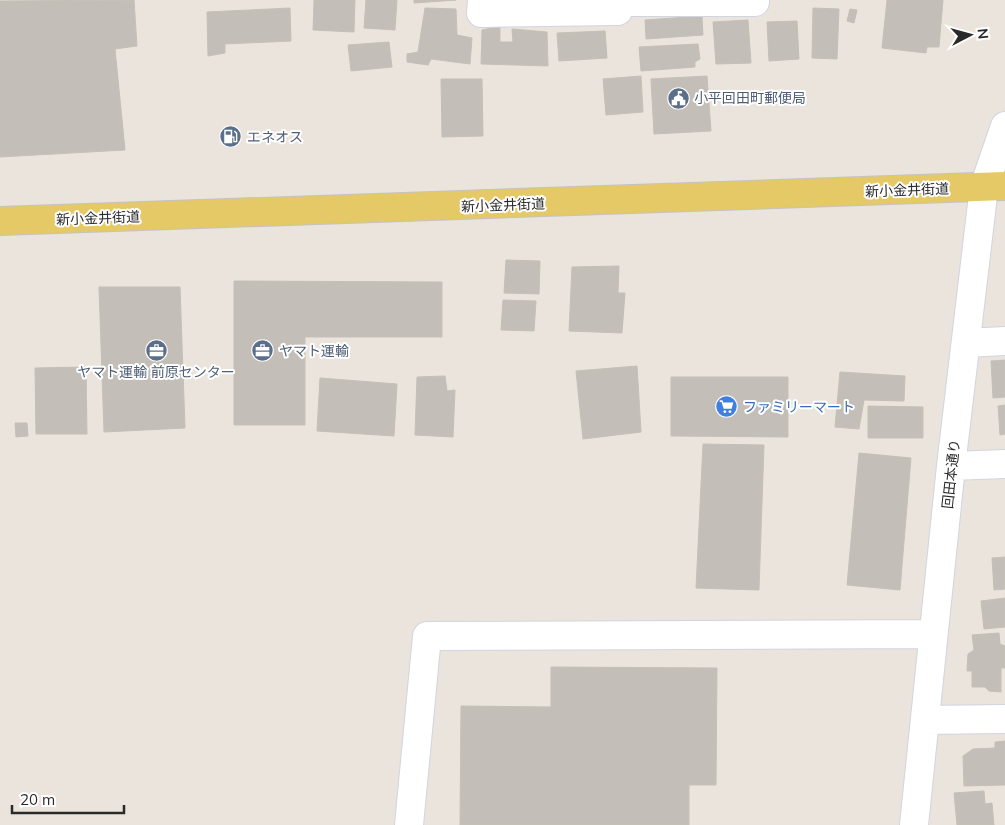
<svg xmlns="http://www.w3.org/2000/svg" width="1005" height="825" font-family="Mulish,'Noto Sans JP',sans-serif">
<rect width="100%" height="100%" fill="#eae4dc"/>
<path fill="#c3beb7" stroke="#c5c0b6" d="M 134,0 L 137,46 L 115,49 L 125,150 L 0,157 L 0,1 Z
M 314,0 L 355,0 L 354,32 L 313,30 Z
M 366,0 L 397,0 L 395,30 L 364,28 Z
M 414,0 L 456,0 L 414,3 Z
M 887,0 L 943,0 L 939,47 L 927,47 L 926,53 L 882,48 Z
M 290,8 L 291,41 L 225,44 L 225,53 L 208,56 L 207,12 Z
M 425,8 L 456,9 L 457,35 L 472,38 L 470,64 L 431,59 L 428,65 L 407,62 L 407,54 L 418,52 Z
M 813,8 L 839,9 L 837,59 L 812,58 Z
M 850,9 L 857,10 L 854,23 L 847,21 Z
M 702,16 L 703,35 L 646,39 L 645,20 Z
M 748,20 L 751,63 L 716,64 L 713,22 Z
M 797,21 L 799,59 L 769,61 L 767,22 Z
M 500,26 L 500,42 L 513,42 L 512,29 L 547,32 L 548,66 L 481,64 L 482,30 Z
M 605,31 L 607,58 L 559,61 L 557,33 Z
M 389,42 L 392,67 L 351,71 L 348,45 Z
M 698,44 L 700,59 L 695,62 L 695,67 L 641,71 L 639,47 Z
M 641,76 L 643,112 L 606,115 L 603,79 Z
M 707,76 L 711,131 L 654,134 L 651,79 Z
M 441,79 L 482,79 L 483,136 L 442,137 Z
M 506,260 L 540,261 L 539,294 L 504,293 Z
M 619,266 L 618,293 L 625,293 L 622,333 L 569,331 L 572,267 Z
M 234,281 L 442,282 L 442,337 L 305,337 L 305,425 L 234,425 Z
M 99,287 L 180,287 L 185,428 L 104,432 Z
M 503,300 L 536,301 L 534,331 L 501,330 Z
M 1005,360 L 1005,397 L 993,398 L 991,361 Z
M 637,366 L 641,432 L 583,439 L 576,371 Z
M 86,367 L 87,434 L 36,434 L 35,368 Z
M 840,372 L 905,376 L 904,401 L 864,400 L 859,429 L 835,427 Z
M 445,376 L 447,391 L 455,390 L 453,437 L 415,435 L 417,377 Z
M 671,377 L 788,377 L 788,437 L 671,436 Z
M 320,378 L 397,384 L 394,436 L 317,431 Z
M 1005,405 L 1005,434 L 1000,435 L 998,406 Z
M 868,406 L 923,407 L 923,438 L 868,438 Z
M 15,423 L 27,423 L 28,436 L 16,437 Z
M 703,444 L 764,445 L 759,590 L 696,588 Z
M 859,453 L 911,458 L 900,590 L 847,585 Z
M 1005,557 L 1005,589 L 994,590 L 992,558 Z
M 1005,598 L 1005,627 L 984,629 L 981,601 Z
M 999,633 L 1000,644 L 1005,646 L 1005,668 L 1001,668 L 1001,692 L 989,691 L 985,687 L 972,687 L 972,671 L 967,671 L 968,654 L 974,650 L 972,635 Z
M 551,667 L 717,668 L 716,785 L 689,785 L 689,825 L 460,825 L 461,706 L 551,707 Z
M 1005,741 L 1005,785 L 964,786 L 963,756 L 973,749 L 995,748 L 995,742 Z
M 984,791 L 985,804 L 992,803 L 994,825 L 957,825 L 954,793 Z"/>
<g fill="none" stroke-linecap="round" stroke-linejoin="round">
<defs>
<path id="minor" d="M 482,0 L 481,13 L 618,11 L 618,0
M 618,2 L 755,2
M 966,343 L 1005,341
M 951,466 L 1005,464
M 926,720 L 1005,719
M 409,825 L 427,636 L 933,634
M 914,825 L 951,466 L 984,187 L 1005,126"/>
<path id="major" d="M 0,221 L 1005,186"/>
</defs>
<use href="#minor" stroke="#d1d4e1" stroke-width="30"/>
<use href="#major" stroke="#c3c3c3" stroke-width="30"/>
<use href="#minor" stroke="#fff" stroke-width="28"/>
<use href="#major" stroke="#e5c966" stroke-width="28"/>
</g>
<defs>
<symbol id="civic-disc" viewBox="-11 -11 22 22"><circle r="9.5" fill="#5c6f8a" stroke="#fff"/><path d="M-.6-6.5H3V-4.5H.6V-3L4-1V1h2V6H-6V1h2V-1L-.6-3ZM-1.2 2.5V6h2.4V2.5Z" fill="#fff"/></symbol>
<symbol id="fuel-disc" viewBox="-11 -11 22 22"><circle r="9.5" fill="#5c6f8a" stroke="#fff"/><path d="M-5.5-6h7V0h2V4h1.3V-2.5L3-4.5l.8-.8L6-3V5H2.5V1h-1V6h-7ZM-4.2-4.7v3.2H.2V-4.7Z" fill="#fff"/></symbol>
<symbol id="office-disc" viewBox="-11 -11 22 22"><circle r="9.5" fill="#5c6f8a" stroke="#fff"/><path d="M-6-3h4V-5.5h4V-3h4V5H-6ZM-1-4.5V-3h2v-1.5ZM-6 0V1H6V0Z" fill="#fff"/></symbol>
<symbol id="supermarket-disc" viewBox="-11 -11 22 22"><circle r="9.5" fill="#3f7fe0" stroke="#fff"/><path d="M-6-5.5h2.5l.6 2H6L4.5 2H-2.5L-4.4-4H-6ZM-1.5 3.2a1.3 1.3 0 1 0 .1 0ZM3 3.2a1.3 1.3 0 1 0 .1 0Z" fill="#fff"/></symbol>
</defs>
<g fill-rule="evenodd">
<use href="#civic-disc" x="666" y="86" width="25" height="25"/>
<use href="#fuel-disc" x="218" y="124" width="25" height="25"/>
<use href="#office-disc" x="144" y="338" width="25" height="25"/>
<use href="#office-disc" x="250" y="338" width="25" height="25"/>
<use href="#supermarket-disc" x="714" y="394" width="25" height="25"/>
</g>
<g text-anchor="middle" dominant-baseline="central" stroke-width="4" stroke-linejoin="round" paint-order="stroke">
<g font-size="14" fill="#4e5e75" stroke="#fff" text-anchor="start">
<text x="694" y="98">小平回田町郵便局</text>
<text x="247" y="137">エネオス</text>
<text x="279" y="351">ヤマト運輸</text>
<text x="156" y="372" text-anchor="middle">ヤマト運輸 前原センター</text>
</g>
<g font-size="14" fill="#292929" stroke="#fff">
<text transform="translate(907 190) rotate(-2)">新小金井街道</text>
<text transform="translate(503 205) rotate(-2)">新小金井街道</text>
<text transform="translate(98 218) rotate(-2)">新小金井街道</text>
<text transform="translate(951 474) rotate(-84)">回田本通り</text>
</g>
<g font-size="14" fill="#366cbe" stroke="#fff" text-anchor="start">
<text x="743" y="407">ファミリーマート</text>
</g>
</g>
<g transform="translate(970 35) rotate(84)" stroke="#ffffff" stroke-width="4" paint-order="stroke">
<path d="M0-4L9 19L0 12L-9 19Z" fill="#292929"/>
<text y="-8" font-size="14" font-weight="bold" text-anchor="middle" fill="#292929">N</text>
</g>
<path d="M12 805v8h112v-8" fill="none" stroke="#292929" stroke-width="2.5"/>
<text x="20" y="805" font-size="15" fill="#292929" stroke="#ffffff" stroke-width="4" paint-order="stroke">20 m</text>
</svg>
